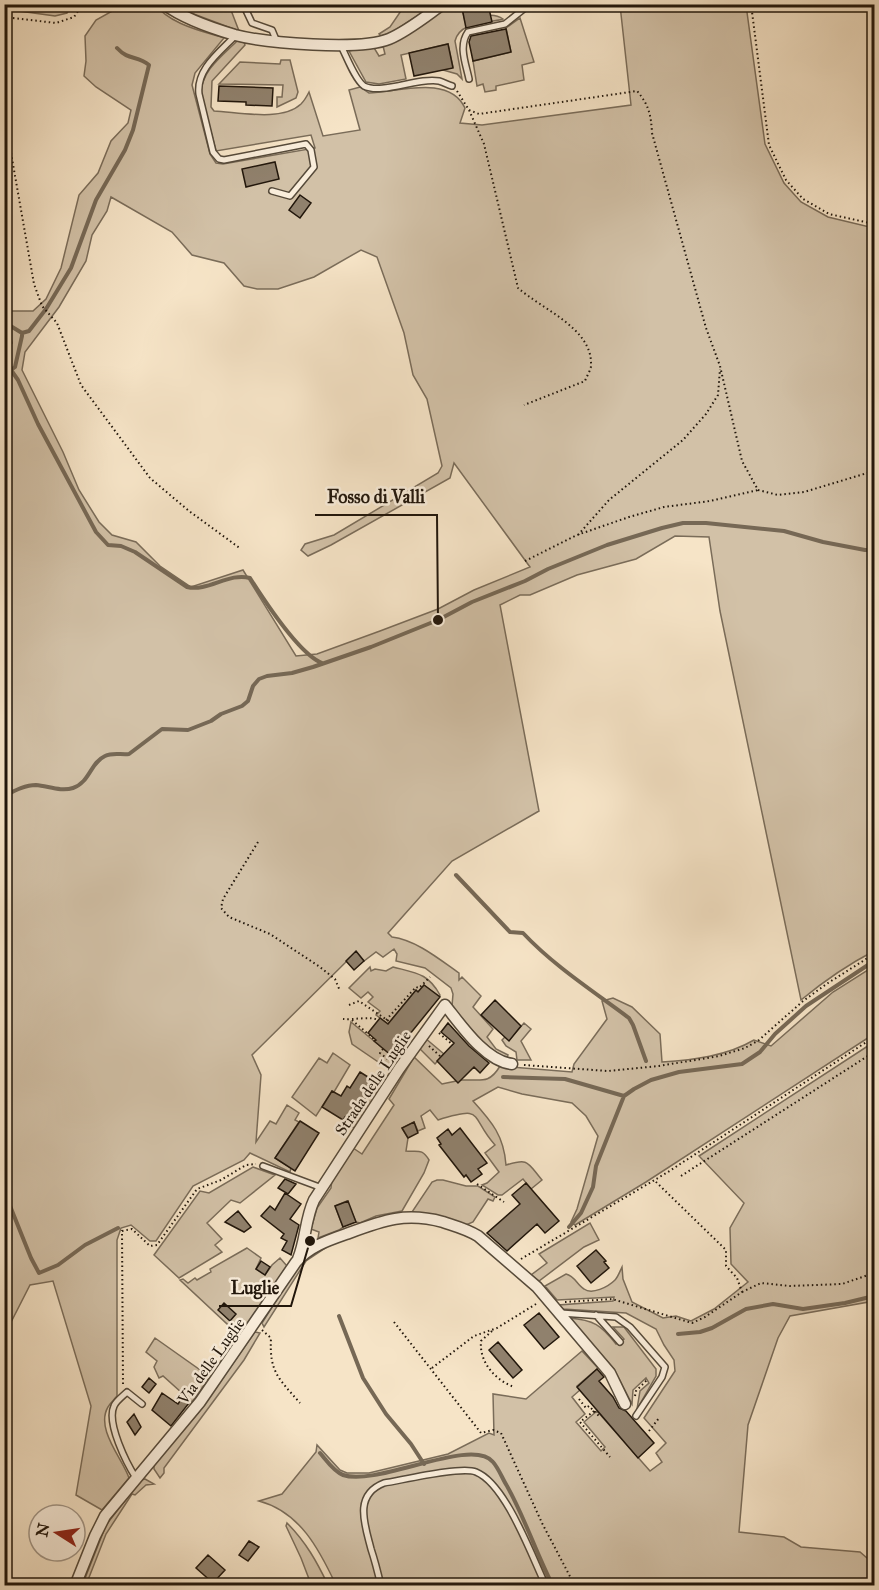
<svg xmlns="http://www.w3.org/2000/svg" width="879" height="1590" font-family="'IM FELL Great Primer',serif">
<rect width="100%" height="100%" fill="#f6e4c7"/>
<filter id="stains"><feTurbulence type="fractalNoise" baseFrequency=".00333" numOctaves="4"/><feColorMatrix values="0 0 0 0 .2 0 0 0 0 .09 0 0 0 0 .02 0 0 0 .5 -.17"/></filter>
<radialGradient id="worn" r=".72"><stop offset=".6" stop-color="#630" stop-opacity="0"/><stop offset="1" stop-color="#630" stop-opacity=".3"/></radialGradient>
<path fill="#d2c1a7" stroke="#7a6c59" stroke-width="1.5" fill-rule="evenodd" d="M 5,4 L 72,4 L 72,5 L 67,13 L 55,16 L 5,9 Z
M 155,4 C 169,24 202,31 224,38 L 195,73 L 192,85 L 210,154 L 216,163 L 223,164 L 315,148 L 311,135 L 216,151 L 201,94 C 201,71 222,56 237,41 L 244,42 L 245,45 L 212,81 L 211,107 L 214,111 C 238,112 282,122 301,104 C 304,101 307,96 309,92 L 323,136 L 360,130 L 349,90 L 360,87 L 369,93 C 398,92 449,74 465,108 L 460,123 L 482,125 L 631,105 L 620,5 L 746,5 L 765,144 L 784,183 L 801,202 L 828,217 L 874,228 L 874,951 C 847,965 824,981 801,1000 L 720,611 L 709,537 L 675,536 L 636,559 L 577,575 L 530,595 L 520,595 L 500,605 L 539,811 L 452,861 L 388,933 L 392,937 C 416,940 439,959 459,973 L 459,980 L 462,977 L 481,996 L 473,1007 L 493,1029 L 487,1037 L 496,1049 L 508,1055 L 507,1058 C 484,1048 468,1025 452,1006 L 453,994 L 451,988 L 425,968 L 396,961 L 397,954 L 394,949 L 383,957 L 376,952 L 364,961 L 356,952 L 252,1055 L 261,1075 L 256,1142 L 270,1121 L 276,1124 L 287,1105 L 299,1113 L 295,1120 L 299,1122 L 275,1158 L 291,1168 L 290,1172 L 250,1153 L 244,1160 L 193,1186 L 156,1241 L 150,1241 L 131,1225 L 121,1228 L 117,1240 L 117,1396 C 114,1400 110,1403 108,1407 C 95,1429 123,1459 129,1478 L 102,1510 L 76,1495 L 91,1406 L 53,1281 L 30,1285 L 5,1334 L 4,357 L 12,343 L 10,333 L 5,330 L 5,311 L 33,311 L 46,299 L 61,268 L 79,195 L 98,173 L 111,141 L 128,123 L 131,110 L 96,87 L 84,76 L 86,61 L 85,36 L 96,20 L 123,5 L 138,5 L 143,10 L 151,5 ZM 111,197 L 172,232 L 192,255 L 224,263 L 244,286 L 257,289 L 278,289 L 314,277 L 361,250 L 377,257 L 404,333 L 413,375 L 427,399 L 442,466 L 438,473 L 334,535 L 305,544 L 301,550 L 308,556 L 331,545 L 450,478 L 454,463 L 530,567 L 474,590 L 438,609 L 380,631 L 317,654 L 296,656 L 243,570 L 191,587 L 160,566 L 136,542 L 112,535 L 99,522 L 79,490 L 63,452 L 22,370 L 25,352 L 59,307 L 86,261 L 92,235 L 107,211 Z
M 177,4 L 229,5 L 239,31 L 175,7 Z
M 405,5 L 434,5 L 391,33 L 381,36 L 379,34 L 390,27 Z
M 455,5 L 472,5 L 462,8 L 465,21 C 477,18 492,11 503,19 C 486,24 460,21 455,41 L 462,79 L 457,74 L 443,70 L 453,67 L 448,44 L 401,55 L 406,79 L 379,84 L 366,82 L 349,51 L 373,46 L 379,56 L 385,54 L 383,46 L 447,7 Z
M 520,18 L 534,62 L 522,65 L 524,80 L 496,86 L 496,90 L 485,92 L 483,84 L 477,86 L 473,61 L 511,52 L 506,28 Z
M 281,60 L 290,60 L 298,92 L 296,98 L 277,107 L 277,97 L 282,97 L 283,85 L 219,84 L 240,62 L 280,64 Z
M 874,966 L 874,1034 L 646,1182 L 575,1225 L 571,1222 L 577,1209 L 598,1136 L 586,1116 L 572,1103 L 522,1094 L 498,1087 L 473,1101 C 492,1122 504,1136 506,1165 C 529,1158 527,1162 542,1180 L 531,1189 L 523,1179 L 502,1195 L 498,1195 L 482,1185 L 487,1183 L 499,1172 L 485,1153 L 495,1145 C 469,1116 486,1105 438,1120 L 430,1110 L 421,1116 L 425,1128 L 418,1131 L 414,1122 L 402,1128 L 408,1138 L 406,1151 C 418,1152 422,1148 429,1160 L 424,1173 L 402,1211 L 376,1216 L 360,1223 L 356,1222 L 347,1201 L 335,1206 L 343,1227 L 339,1230 L 318,1238 L 319,1232 L 311,1229 L 317,1208 L 331,1188 L 332,1179 L 353,1148 L 362,1154 L 394,1105 L 389,1099 L 414,1057 L 442,1084 C 448,1083 455,1081 462,1080 C 480,1079 489,1085 500,1066 L 572,1072 L 574,1064 L 607,1019 L 602,1001 L 613,998 L 632,1007 L 660,1034 L 662,1062 C 693,1060 727,1056 754,1040 L 771,1046 L 833,992 Z
M 370,967 L 371,971 L 375,969 L 386,971 L 393,967 C 416,973 428,973 440,995 L 439,997 L 424,985 L 418,992 L 416,990 L 388,1024 L 376,1015 L 380,1011 L 368,1002 L 373,997 L 368,992 L 361,998 L 349,988 Z
M 351,1022 L 391,1055 L 399,1046 L 404,1050 L 392,1066 L 387,1068 L 352,1044 L 349,1032 Z
M 524,1023 L 531,1029 L 521,1041 L 531,1060 L 517,1060 L 516,1052 L 506,1046 L 502,1040 L 505,1037 L 509,1040 Z
M 425,1038 L 444,1054 L 435,1064 L 419,1048 Z
M 874,1042 L 874,1301 L 790,1316 L 778,1338 L 748,1425 L 739,1532 L 784,1537 L 801,1547 L 860,1552 L 874,1564 L 874,1585 L 336,1585 C 319,1549 300,1512 259,1501 L 282,1494 L 316,1452 L 317,1445 L 340,1470 L 347,1473 L 369,1473 L 448,1454 L 489,1433 L 494,1435 L 493,1394 L 526,1399 L 582,1351 L 598,1368 L 577,1386 L 580,1390 L 572,1397 L 585,1414 L 576,1422 L 601,1451 L 605,1447 L 584,1422 L 597,1411 L 650,1471 L 662,1462 L 656,1453 L 666,1443 L 644,1418 L 675,1371 L 674,1360 L 664,1345 L 656,1329 L 626,1313 L 563,1309 L 559,1305 L 613,1301 L 614,1297 L 557,1300 L 545,1286 L 566,1274 C 575,1276 577,1285 584,1289 C 592,1295 608,1287 615,1280 C 618,1277 620,1271 622,1267 L 623,1279 L 632,1302 L 663,1318 L 676,1316 L 691,1321 L 714,1309 L 748,1282 L 731,1264 L 730,1228 L 744,1203 L 699,1156 Z
M 333,1053 L 350,1065 L 334,1092 L 332,1091 L 316,1116 L 292,1097 L 319,1058 L 327,1063 Z
M 378,1081 L 383,1083 L 382,1088 L 355,1129 L 343,1120 L 345,1117 L 352,1121 Z
M 253,1167 L 275,1175 L 240,1203 L 231,1200 L 207,1223 L 222,1239 L 215,1245 L 222,1252 L 179,1278 L 154,1255 L 200,1191 L 209,1193 Z
M 437,1180 L 443,1180 L 466,1186 L 478,1186 L 495,1197 L 493,1201 L 488,1199 L 473,1222 L 466,1225 L 412,1212 L 432,1182 Z
M 590,1223 L 599,1240 L 584,1247 L 539,1281 L 531,1275 L 547,1263 L 539,1254 Z
M 327,1247 L 306,1261 L 264,1327 L 262,1323 L 300,1263 L 313,1252 Z
M 247,1248 L 261,1258 L 256,1269 L 265,1275 L 272,1265 L 280,1258 L 287,1266 L 240,1336 L 180,1280 L 183,1279 L 188,1283 L 195,1278 L 197,1280 L 211,1272 L 210,1269 Z
M 569,1318 C 594,1320 601,1325 616,1344 L 624,1339 L 613,1327 L 624,1327 L 656,1369 L 656,1376 L 637,1409 L 640,1391 L 649,1383 L 646,1378 L 633,1390 L 632,1404 L 614,1369 Z
M 255,1332 L 260,1333 L 244,1360 L 164,1468 L 164,1473 L 160,1478 L 154,1469 L 154,1464 L 198,1413 Z
M 155,1338 L 210,1377 L 192,1402 L 163,1376 L 159,1378 L 154,1367 L 157,1361 L 146,1352 Z
M 145,1479 L 154,1484 L 146,1485 L 135,1495 L 132,1494 L 106,1534 L 88,1580 L 86,1585 L 82,1586 L 106,1525 L 141,1480 Z
M 287,1523 C 306,1542 317,1562 328,1585 L 301,1585 L 300,1584 L 309,1579 L 301,1558 L 286,1526 Z"/>
<g fill="none" stroke-linecap="round" stroke-linejoin="round">
<path stroke="#766855" stroke-width="4" d="M 4,322 L 22,333 L 22,336 L 15,367 L 11,370
M 22,333 L 29,331 L 46,309 L 71,268 L 96,200 L 125,150 L 133,130 L 149,65 C 137,55 129,61 117,48
M 4,369 L 11,370 L 18,380 L 38,424 L 96,532 L 108,545 L 121,546 L 135,552 L 187,587 C 208,592 229,572 250,578 C 264,600 299,654 322,663
M 4,796 C 14,791 25,785 36,785 C 48,786 61,792 73,788 C 90,782 90,763 105,756 C 113,752 121,755 129,754 L 162,729 L 188,730 L 211,721 L 221,714 L 242,706 L 248,701 L 253,686 L 259,679 L 267,676 L 292,673 L 313,667 L 371,647 L 438,620 L 472,602 L 525,581 L 548,569 L 607,545 L 662,528 L 683,523 L 706,523 L 784,531 L 823,542 L 865,550 L 874,550
M 456,875 L 510,932 L 523,933 C 554,966 593,991 629,1018 L 633,1025 L 646,1061
M 503,1077 L 565,1079 L 624,1096 L 634,1089 L 651,1080 L 679,1072 L 742,1064 L 760,1052 L 775,1034 L 806,1006 L 874,961
M 4,1191 L 31,1258 L 39,1273 L 58,1265 L 85,1245 L 118,1228
M 569,1227 L 581,1213 L 593,1187 L 596,1166 L 624,1096
M 339,1316 L 363,1378 L 386,1414 L 411,1444 L 424,1464
M 678,1334 L 700,1332 L 712,1328 L 746,1309 L 773,1304 L 803,1309 L 845,1303 L 874,1296
M 320,1453 C 326,1460 334,1472 343,1475 C 377,1487 472,1436 493,1462 C 499,1469 502,1478 507,1486 C 525,1518 536,1553 553,1586"/>
</g>
<path fill="#90816d" stroke="#21160b" stroke-width="1.5" d="M 475,4 L 488,4 L 492,22 L 466,28 L 462,8 Z
M 506,29 L 511,52 L 473,61 L 469,42 L 471,36 Z
M 448,44 L 453,68 L 414,76 L 409,53 Z
M 219,86 L 273,88 L 272,106 L 246,105 L 246,102 L 218,101 Z
M 275,162 L 279,179 L 246,187 L 242,169 Z
M 300,195 L 311,203 L 300,218 L 289,210 Z
M 356,951 L 364,961 L 354,970 L 346,961 Z
M 424,985 L 440,997 L 392,1056 L 374,1041 L 376,1040 L 368,1033 L 380,1018 L 388,1024 L 416,990 L 418,992 Z
M 495,1000 L 521,1026 L 509,1041 L 481,1015 Z
M 448,1023 L 469,1046 L 489,1063 L 480,1073 L 474,1067 L 458,1083 L 437,1061 L 454,1043 L 441,1032 Z
M 360,1072 L 376,1082 L 352,1121 L 345,1117 L 343,1120 L 322,1107 L 332,1091 L 341,1096 L 347,1086 L 350,1088 Z
M 300,1121 L 319,1133 L 295,1171 L 275,1158 Z
M 414,1122 L 418,1133 L 408,1138 L 402,1128 Z
M 460,1128 L 487,1163 L 478,1169 L 482,1174 L 471,1182 L 466,1175 L 464,1177 L 439,1145 L 441,1144 L 437,1138 L 448,1129 L 452,1135 Z
M 285,1179 L 296,1184 L 288,1194 L 278,1188 Z
M 526,1183 L 559,1221 L 545,1233 L 537,1224 L 507,1251 L 487,1233 L 520,1204 L 512,1195 Z
M 285,1193 L 301,1204 L 290,1219 L 299,1225 L 291,1255 L 282,1250 L 287,1241 L 281,1238 L 284,1234 L 261,1216 L 270,1206 L 275,1210 Z
M 348,1201 L 356,1222 L 343,1227 L 335,1206 Z
M 238,1211 L 251,1227 L 244,1232 L 225,1222 Z
M 596,1250 L 606,1261 L 604,1262 L 609,1268 L 591,1283 L 577,1266 Z
M 261,1261 L 270,1267 L 265,1275 L 256,1269 Z
M 224,1303 L 236,1314 L 230,1321 L 218,1310 Z
M 539,1313 L 559,1337 L 544,1349 L 524,1325 Z
M 498,1342 L 522,1370 L 513,1378 L 489,1350 Z
M 597,1369 L 604,1377 L 599,1381 L 613,1397 L 619,1408 L 626,1411 L 654,1443 L 638,1458 L 577,1387 Z
M 149,1378 L 156,1384 L 149,1393 L 142,1387 Z
M 162,1393 L 178,1404 L 182,1398 L 189,1403 L 171,1426 L 152,1410 Z
M 134,1414 L 141,1427 L 135,1435 L 127,1422 Z
M 249,1541 L 259,1547 L 248,1561 L 239,1555 Z
M 208,1555 L 225,1570 L 213,1583 L 196,1568 Z"/>
<g fill="none" stroke-linecap="round" stroke-linejoin="round">
<defs>
<path id="lane" d="M 243,4 L 252,23 L 272,30 L 277,42
M 236,35 C 220,52 196,69 199,94 L 213,152 L 219,159 L 224,160 L 306,144 L 311,150 L 314,167 L 290,196 L 272,191
M 341,46 C 346,55 355,80 364,86 C 382,95 418,77 439,81 C 443,82 448,85 452,86
M 469,79 C 466,64 458,46 468,32 L 505,24 L 530,4
M 263,1166 L 322,1188
M 561,1313 L 616,1317 L 630,1327 L 665,1367 L 662,1377 L 636,1416
M 596,1315 L 620,1342
M 136,1478 C 127,1464 106,1423 114,1406 C 116,1401 123,1396 127,1392 L 142,1404
M 381,1586 C 378,1573 375,1561 371,1549 C 365,1525 353,1495 384,1483 C 403,1480 461,1466 476,1472 C 506,1484 532,1557 546,1586"/>
<path id="street" d="M 164,4 C 184,19 211,28 235,35 C 266,43 360,51 389,39 C 408,31 426,16 443,4
M 298,1259 C 306,1240 305,1219 314,1200 L 399,1069 L 445,1005 C 461,1025 485,1061 512,1064
M 75,1586 L 95,1536 L 105,1516 L 200,1402 L 296,1262 C 310,1246 329,1240 349,1233 C 384,1220 406,1212 443,1222 C 455,1226 467,1229 478,1236 L 537,1287 L 610,1373 L 625,1404"/>
</defs>
<use href="#lane" stroke="#564a3a" stroke-width="8"/>
<use href="#street" stroke="#564a3a" stroke-width="13"/>
<path stroke="#21160b" stroke-width="2" stroke-dasharray="1.5 3" stroke-linecap="butt" d="M 44,4 L 54,4
M 751,4 L 769,145 L 786,180 L 803,199 L 829,214 L 874,224
M 4,17 L 56,23 L 74,17 L 83,4
M 457,91 L 469,110 L 479,114 L 637,91 C 649,105 651,115 652,133 L 706,328 L 720,366 L 742,461 L 758,490 L 778,495 L 804,492 L 874,471
M 469,110 L 484,144 L 518,288 C 542,309 591,328 591,363 C 592,369 587,375 585,381 L 524,405
M 4,113 L 34,284 L 42,306 L 57,323 L 81,385 L 150,478 L 189,511 L 241,549
M 578,535 L 609,500 L 683,440 L 706,414 L 718,395 L 720,369
M 525,561 L 577,535 L 629,517 L 664,507 L 710,501 L 758,490
M 258,842 L 223,899 L 221,908 L 229,917 L 270,934 L 320,967 L 335,979 L 340,991
M 349,1005 L 359,1001 L 390,1022
M 343,1019 C 353,1020 371,1016 378,1020
M 352,1020 L 375,1040
M 386,1020 L 416,987 L 419,988 L 430,977
M 439,1033 L 453,1045
M 429,1046 L 441,1057
M 383,1049 L 380,1053 L 390,1061
M 524,1065 L 608,1071 L 659,1066 L 719,1056 L 745,1048 L 759,1040 L 803,1001 L 828,983 L 874,954
M 345,1118 L 351,1122
M 681,1176 L 874,1052
M 477,1184 L 504,1202
M 521,1259 L 668,1172 L 874,1037
M 742,1292 L 761,1283 L 790,1286 L 842,1284 L 874,1273
M 565,1302 L 612,1299 L 692,1323 L 705,1317 L 742,1292 L 737,1278 L 726,1266 L 726,1250 L 654,1180
M 394,1322 L 481,1433 L 493,1430 L 501,1433 L 542,1523 L 575,1586
M 262,1330 L 271,1338 C 269,1372 279,1379 300,1403
M 492,1331 L 481,1341 C 479,1362 495,1380 514,1387
M 432,1368 L 474,1336 L 497,1328 L 536,1304
M 123,1384 L 122,1231 L 132,1229 L 150,1246 L 157,1245 L 197,1189 L 221,1180 L 246,1165 L 256,1164
M 635,1396 L 636,1391 L 647,1380
M 579,1399 L 586,1408 L 589,1406 L 599,1416
M 594,1411 L 580,1422 L 610,1457
M 649,1431 L 659,1418"/>
<use href="#lane" stroke="#f9eddb" stroke-width="5"/>
<use href="#street" stroke="#f9eddb" stroke-width="10"/>
</g>
<g text-anchor="middle" dominant-baseline="central" stroke-width="5" stroke-linejoin="round" paint-order="stroke">
<g font-size="16" fill="#21160b" stroke="#f9eddb">
<text transform="translate(373 1083) rotate(-56)">Strada delle Luglie</text>
<text transform="translate(211 1361) rotate(-54)">Via delle Luglie</text>
</g>
</g>
<path fill="none" stroke="#21160b" stroke-width="2" d="M438 620L437 515H315M310 1241L291 1306H219"/>
<g fill="#21160b" stroke="#f9eddb" stroke-width="2">
<circle cx="438" cy="620" r="6"/>
<circle cx="310" cy="1241" r="6"/>
</g>
<g font-size="18" text-anchor="middle" font-weight="bold" fill="#21160b" stroke="#f9eddb" stroke-width="5" stroke-linejoin="round" paint-order="stroke">
<text x="376" y="503">Fosso di Valli</text>
<text x="255" y="1294">Luglie</text>
</g>
<rect width="879" height="1590" fill="none" stroke="#f6e4c7" stroke-width="24"/>
<rect x="6" y="6" width="867" height="1578" fill="none" stroke="#21160b" stroke-width="3"/>
<rect x="12" y="12" width="855" height="1566" fill="none" stroke="#21160b" stroke-width="1.5"/>
<g transform="translate(57 1533) rotate(282)"><circle r="28" fill="#f9eddb" stroke="#a39788" stroke-width="1.5"/>
<path d="M0-4.5L10 22L0 15L-10 22Z" fill="#8f2418"/>
<text y="-9" font-size="16" font-weight="bold" text-anchor="middle" fill="#21160b">N</text>
</g>
<rect width="100%" height="100%" filter="url(#stains)"/>
<rect width="100%" height="100%" fill="url(#worn)"/>
</svg>
